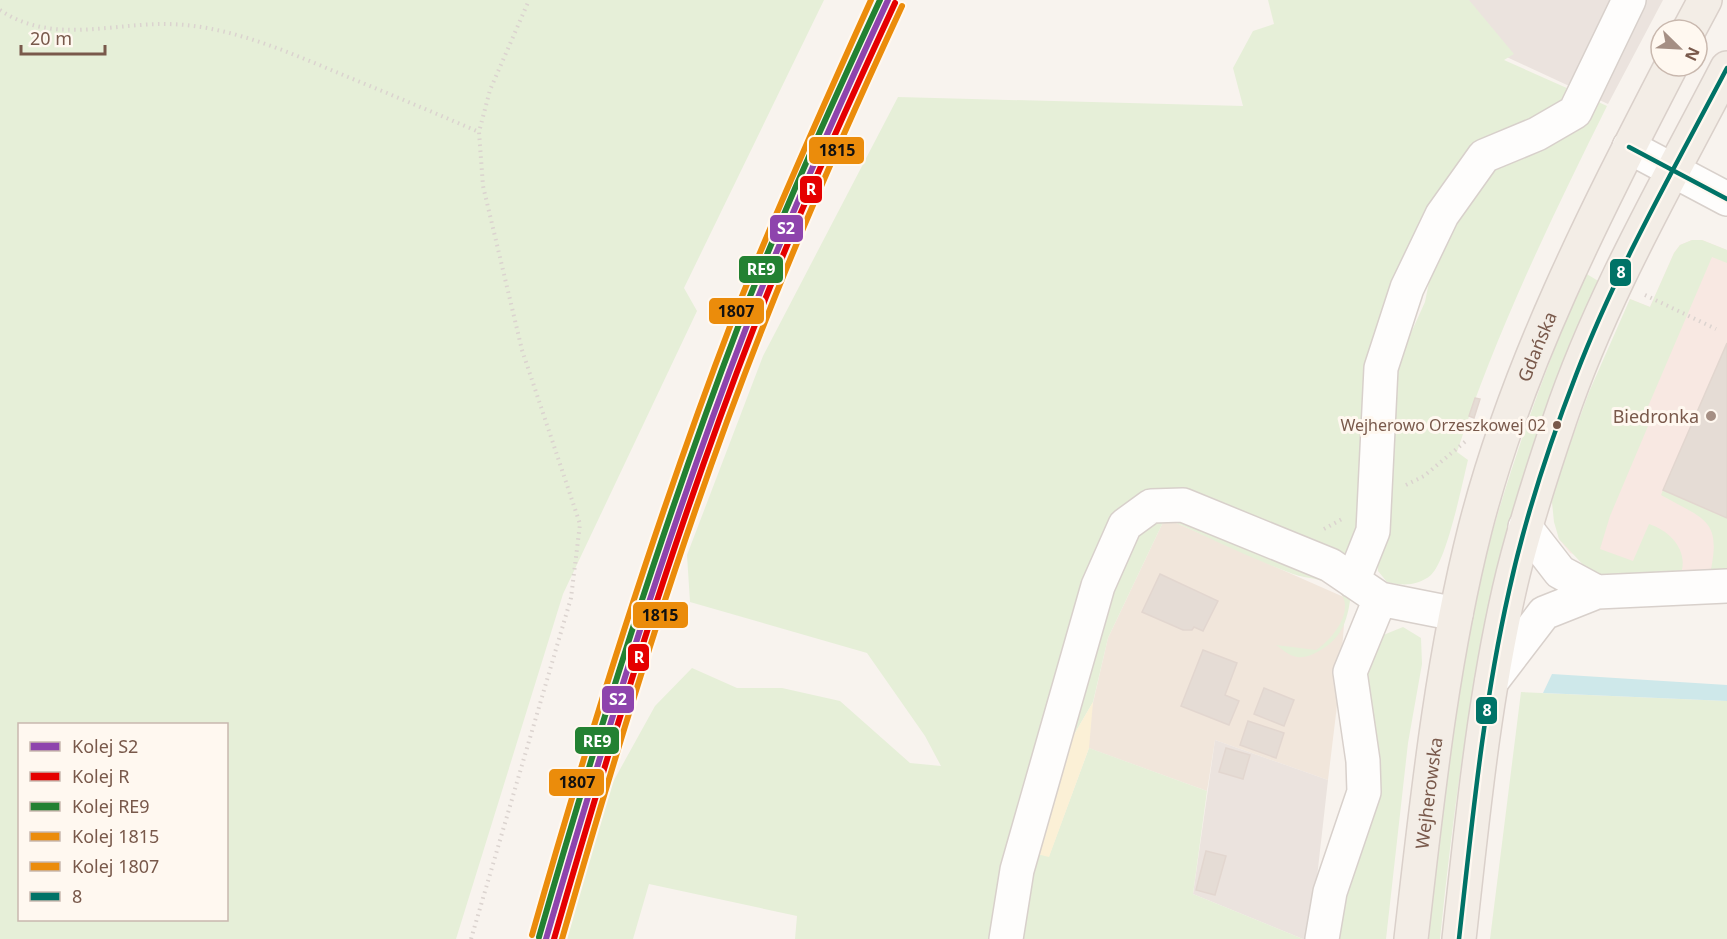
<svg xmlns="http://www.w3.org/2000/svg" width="1727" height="939" font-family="'Noto Sans',sans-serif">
<rect width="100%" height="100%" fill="#f8f3ee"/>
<path fill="#f1e6db" d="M 1165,518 L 1346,598 L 1339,689 L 1328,780 L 1215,740 L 1207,791 L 1083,746 L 1108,638 Z"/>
<path fill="#f8e8e2" d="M 1692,240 L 1702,240 L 1727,250 L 1727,572 L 1649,579 L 1570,553 L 1559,539 L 1552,502 L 1574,433 L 1630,299 L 1650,307 L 1674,253 L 1680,245 Z"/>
<path fill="#ebe3de" d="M 1384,0 L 1663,0 L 1608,104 Z
M 1215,740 L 1328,780 L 1310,939 L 1303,939 L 1193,894 Z"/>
<path fill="#e6efd8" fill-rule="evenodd" d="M 0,0 L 824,0 L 684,288 L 697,311 L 563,594 L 456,939 L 0,939 ZM 20,724 L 226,724 L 226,920 L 20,920 Z
M 1268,0 L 1469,0 L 1514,54 L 1504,60 L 1578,93 L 1559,115 L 1489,139 L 1381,320 L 1365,533 L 1350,553 L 1326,553 L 1214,511 L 1121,523 L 992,939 L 795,939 L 797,916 L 649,884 L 633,939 L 567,939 L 608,791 L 655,706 L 692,668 L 737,688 L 782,688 L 840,701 L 910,763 L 941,766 L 925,736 L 867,653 L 690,602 L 687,555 L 763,356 L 898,97 L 1243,106 L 1233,68 L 1253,31 L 1274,24 Z
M 1592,99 L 1607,106 C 1551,219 1496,332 1457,452 L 1468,460 C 1462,484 1447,560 1431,575 C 1418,586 1402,586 1387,582 L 1378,571 L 1377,548 L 1391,377 L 1425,302 L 1435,252 L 1476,177 Z
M 1692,240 L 1702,240 L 1727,250 L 1727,263 L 1712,257 L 1647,409 L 1654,412 L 1610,516 L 1600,549 L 1633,561 L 1649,524 C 1671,531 1690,552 1680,576 L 1607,577 L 1587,569 L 1559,539 L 1554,522 L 1552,502 L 1557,480 L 1589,392 L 1630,299 L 1650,307 L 1674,253 L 1680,245 Z
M 1585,273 L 1600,282 C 1497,494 1464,707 1440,939 L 1428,939 C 1441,816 1452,690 1482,570 C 1509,467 1545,370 1585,273 Z
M 1663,490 L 1727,518 L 1727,572 L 1710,574 C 1722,519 1705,520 1661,495 Z
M 1166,511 L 1191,516 L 1257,547 L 1282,551 L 1327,570 L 1351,593 C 1348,619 1343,638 1319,651 C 1312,655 1305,658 1297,657 C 1289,656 1282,649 1276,645 L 1316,650 C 1333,639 1358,608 1337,589 C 1326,578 1307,579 1293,574 C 1250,558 1208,537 1165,518 L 1108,638 L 1093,702 L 1075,733 L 1069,732 L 1069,713 C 1082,663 1102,555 1141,521 C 1147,516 1158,514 1166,511 Z
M 1403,627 L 1421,638 L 1422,664 L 1408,743 L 1386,939 L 1328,939 L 1354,835 L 1358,678 L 1376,638 Z
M 1521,692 L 1727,701 L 1727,939 L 1490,939 Z
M 1089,748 L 1207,791 L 1193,894 L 1303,939 L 1014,939 L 1033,853 L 1049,856 Z"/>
<path fill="#fbf0d6" d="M 1093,702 L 1089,748 L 1049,857 L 1033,853 L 1069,732 L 1075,733 Z"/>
<path fill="#cee8ea" d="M 1552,674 L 1727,685 L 1727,701 L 1543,693 Z"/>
<path fill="#e5dcd5" stroke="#e2d6cf" stroke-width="1.5" d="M 1727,343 L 1727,518 L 1663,490 Z
M 1475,398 L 1480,399 L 1474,418 L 1469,416 Z
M 1160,574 L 1218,601 L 1203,631 L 1194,627 L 1192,630 L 1183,630 L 1142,612 Z
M 1203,650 L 1237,663 L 1225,695 L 1239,701 L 1229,725 L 1181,706 Z
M 1264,688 L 1294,700 L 1284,726 L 1254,714 Z
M 1248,721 L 1284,733 L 1276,758 L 1240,745 Z
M 1226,748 L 1250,755 L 1243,779 L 1219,772 Z
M 1206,851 L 1226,856 L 1215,895 L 1196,890 Z"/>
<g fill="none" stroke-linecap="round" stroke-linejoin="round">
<defs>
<path id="minor" d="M 1629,147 L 1727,199
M 1525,527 L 1560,572 L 1597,592
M 1353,581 L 1373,531 L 1381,368 L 1407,288 L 1442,215 L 1484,156 L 1537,134 L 1575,112 L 1629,0
M 1492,681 L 1544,613 L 1597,592 L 1727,586
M 1006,939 L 1017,870 L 1098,586 L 1125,525 L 1151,506 L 1183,505 L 1330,565 L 1380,599 L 1456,614
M 1322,939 L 1330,892 L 1364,792 L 1363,761 L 1350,672 L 1380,599"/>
<g id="major">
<path d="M 1689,30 L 1705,0"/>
<path id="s1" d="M 1411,939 C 1427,801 1441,664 1475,529 C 1517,365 1594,215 1671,66"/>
<path d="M 1459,939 C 1472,823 1483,706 1509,591 C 1522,533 1541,475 1560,419 C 1601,297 1668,182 1727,68"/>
</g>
</defs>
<use href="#minor" stroke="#d8d0cb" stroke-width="36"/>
<use href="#major" stroke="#dad0ca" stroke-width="36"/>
<path stroke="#dbd3cf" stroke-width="4" stroke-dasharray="1.5 4.5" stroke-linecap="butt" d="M 0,10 C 50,44 108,24 164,24 C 228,24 290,53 348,77 C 392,95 435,113 479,132
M 1645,295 L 1716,329
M 1406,485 L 1424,476 L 1466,441
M 1324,529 L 1344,518
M 471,939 L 571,598 L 580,524 L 522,350 L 483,186 L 479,132 L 490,90 L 529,0"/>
<use href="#minor" stroke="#fefdfc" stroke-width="33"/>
<use href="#major" stroke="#f3ede6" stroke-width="33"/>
<defs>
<path id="bus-1" d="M 1629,147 L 1727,199
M 1459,939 C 1472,823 1483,706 1509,591 C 1525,518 1549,445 1576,375 C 1617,268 1674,169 1727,68"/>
</defs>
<use href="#bus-1" stroke="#fff8f0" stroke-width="9"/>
<use href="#bus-1" stroke="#007367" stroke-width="4.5"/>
<defs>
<path id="rail-1" d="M 546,939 C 606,733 669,528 746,328 C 789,217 838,108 888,0"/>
<path id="rail-2" d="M 554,939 C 613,734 676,529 753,330 C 796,219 845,111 895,3"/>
<path id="rail-3" d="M 539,937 C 598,731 662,527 738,327 C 781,216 830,108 880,0"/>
<path id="rail-4" d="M 562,939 C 621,734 683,530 761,332 C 804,221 852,114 902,6"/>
<path id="rail-5" d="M 532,935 C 591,728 655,522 732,321 C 775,213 823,106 871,0"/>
</defs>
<use href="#rail-1" stroke="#fff8f0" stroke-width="10"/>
<use href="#rail-2" stroke="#fff8f0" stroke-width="10"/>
<use href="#rail-3" stroke="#fff8f0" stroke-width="10"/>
<use href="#rail-4" stroke="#fff8f0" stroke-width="10"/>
<use href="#rail-5" stroke="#fff8f0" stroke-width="10"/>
<use href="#rail-1" stroke="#8e44ad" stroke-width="6"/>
<use href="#rail-2" stroke="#e50000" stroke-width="6"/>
<use href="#rail-3" stroke="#238132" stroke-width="6"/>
<use href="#rail-4" stroke="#eb8c0b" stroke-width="6"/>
<use href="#rail-5" stroke="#eb8c0b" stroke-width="6"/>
</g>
<circle fill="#a58f84" stroke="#fff8f0" stroke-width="2" cx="1711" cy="416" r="6"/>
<circle fill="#79594b" stroke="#fff8f0" stroke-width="2" cx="1557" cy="425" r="5"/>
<g text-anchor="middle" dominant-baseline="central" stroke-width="6" stroke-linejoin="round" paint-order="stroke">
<g font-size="16" fill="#79594b" stroke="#fff8f0" text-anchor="end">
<text x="1546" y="425">Wejherowo Orzeszkowej 02</text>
</g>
<g font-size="18" fill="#79594b" stroke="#fff8f0">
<text stroke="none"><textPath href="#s1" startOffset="608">Gdańska</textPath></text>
<text stroke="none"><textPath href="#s1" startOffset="147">Wejherowska</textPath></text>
</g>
<g font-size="18" fill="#79594b" stroke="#fff8f0" text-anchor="end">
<text x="1699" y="416">Biedronka</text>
</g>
</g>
<g stroke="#fff8f0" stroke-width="2">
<rect x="808" y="136" width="57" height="29" rx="6" fill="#eb8c0b"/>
<rect x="799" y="175" width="24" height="29" rx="6" fill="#e50000"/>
<rect x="769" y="214" width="35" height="29" rx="6" fill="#8e44ad"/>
<rect x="738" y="255" width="46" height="29" rx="6" fill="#238132"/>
<rect x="1609" y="258" width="23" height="29" rx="6" fill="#007367"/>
<rect x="708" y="297" width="57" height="28" rx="6" fill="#eb8c0b"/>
<rect x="632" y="601" width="57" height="28" rx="6" fill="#eb8c0b"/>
<rect x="627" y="643" width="23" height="29" rx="6" fill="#e50000"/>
<rect x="601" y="685" width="34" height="29" rx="6" fill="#8e44ad"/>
<rect x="1475" y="696" width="23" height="29" rx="6" fill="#007367"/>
<rect x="574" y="726" width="46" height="29" rx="6" fill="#238132"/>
<rect x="548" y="768" width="57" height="29" rx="6" fill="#eb8c0b"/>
</g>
<g font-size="16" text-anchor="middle" font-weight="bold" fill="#fff">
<text x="811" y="195">R</text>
<text x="786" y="234">S2</text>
<text x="761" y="275">RE9</text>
<text x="1621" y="278">8</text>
<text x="639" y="663">R</text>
<text x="618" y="705">S2</text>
<text x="1487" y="716">8</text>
<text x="597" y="747">RE9</text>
</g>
<g font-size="16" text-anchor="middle" font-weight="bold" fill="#111">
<text x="837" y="156">1815</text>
<text x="736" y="317">1807</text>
<text x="660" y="621">1815</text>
<text x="577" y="788">1807</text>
</g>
<rect x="18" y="723" width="210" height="198" fill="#fff8f0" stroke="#c9b8ae" stroke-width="1.5"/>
<rect x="30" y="742" width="30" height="9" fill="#8e44ad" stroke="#c9b8ae" stroke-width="1.5"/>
<text x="72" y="753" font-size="18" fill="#79594b">Kolej S2</text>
<rect x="30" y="772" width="30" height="9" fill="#e50000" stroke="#c9b8ae" stroke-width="1.5"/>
<text x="72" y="783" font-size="18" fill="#79594b">Kolej R</text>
<rect x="30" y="802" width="30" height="9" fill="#238132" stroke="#c9b8ae" stroke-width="1.5"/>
<text x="72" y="813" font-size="18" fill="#79594b">Kolej RE9</text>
<rect x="30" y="832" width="30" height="9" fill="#eb8c0b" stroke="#c9b8ae" stroke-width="1.5"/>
<text x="72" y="843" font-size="18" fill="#79594b">Kolej 1815</text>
<rect x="30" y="862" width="30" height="9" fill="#eb8c0b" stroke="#c9b8ae" stroke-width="1.5"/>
<text x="72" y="873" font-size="18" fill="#79594b">Kolej 1807</text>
<rect x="30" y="892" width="30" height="9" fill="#007367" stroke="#c9b8ae" stroke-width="1.5"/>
<text x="72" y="903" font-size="18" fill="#79594b">8</text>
<g transform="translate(1679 48) rotate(114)"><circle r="28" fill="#fff8f0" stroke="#c9b8ae" stroke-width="1.5"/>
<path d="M0-4.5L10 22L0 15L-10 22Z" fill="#a58f84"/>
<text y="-9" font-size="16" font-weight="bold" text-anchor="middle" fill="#79594b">N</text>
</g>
<path d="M21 45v9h84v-9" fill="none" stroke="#79594b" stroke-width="3"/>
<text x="30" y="45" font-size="18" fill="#79594b" stroke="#fff8f0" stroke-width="4.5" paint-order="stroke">20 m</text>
</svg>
